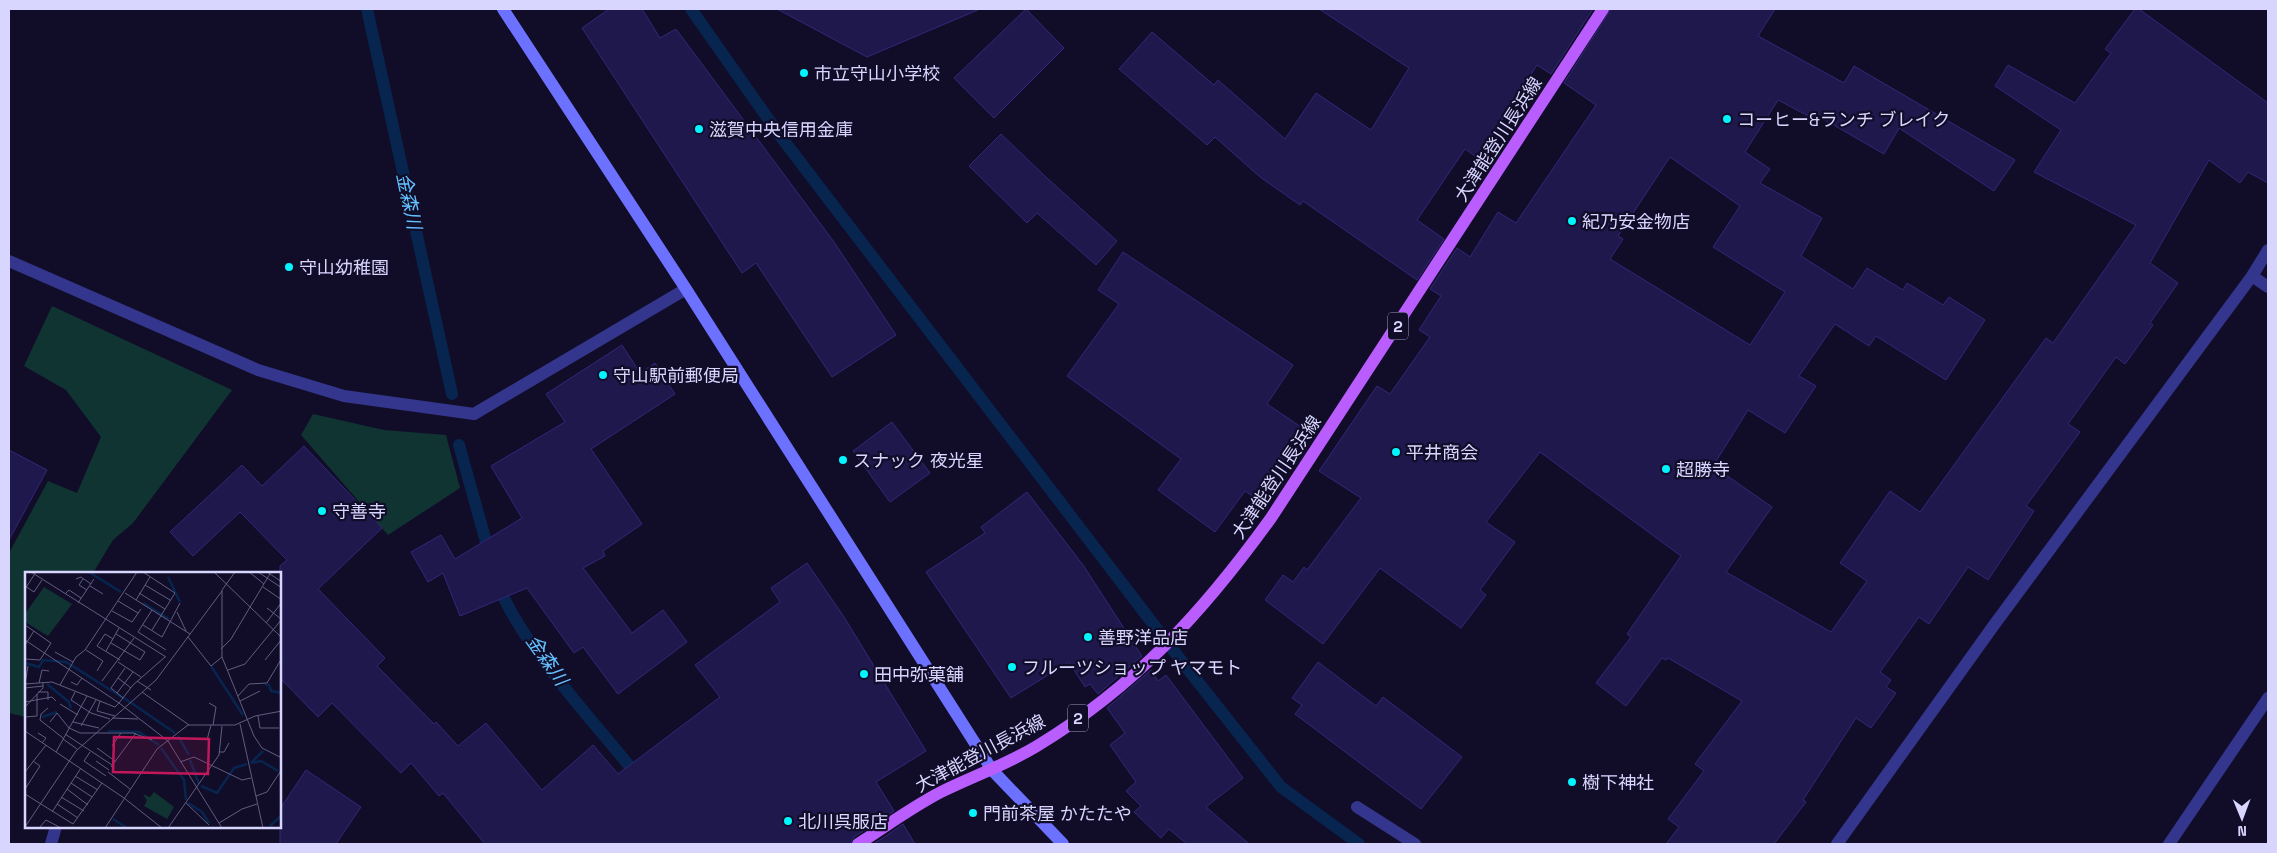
<svg xmlns="http://www.w3.org/2000/svg" width="2277" height="853" font-family="'Space Grotesk','Noto Sans JP',sans-serif">
<rect width="100%" height="100%" fill="#110d29"/>
<path fill="#103431" d="M 52,306 L 232,390 L 133,523 L 113,540 L 93,573 L 26,573 L 26,717 L 9,713 L 9,553 L 48,481 L 77,493 L 101,437 L 66,390 L 24,366 Z
M 313,414 L 384,430 L 446,435 L 460,488 L 388,535 L 301,435 Z"/>
<g fill="none" stroke-linecap="round" stroke-linejoin="round">
<path stroke="#07254f" stroke-width="12" d="M 367,9 L 452,394
M 691,9 L 781,137 L 1183,663 L 1281,787 L 1359,844
M 459,445 L 490,556
M 497,582 C 522,647 595,722 639,778"/>
</g>
<path fill="#1f184c" stroke="#33277a" fill-rule="evenodd" d="M 609,9 L 642,9 L 660,38 L 676,29 L 834,242 L 896,335 L 832,377 L 756,263 L 742,273 L 582,28 Z
M 777,9 L 980,9 L 867,57 Z
M 1026,9 L 1064,48 L 994,118 L 954,78 Z
M 1319,9 L 1593,9 L 1551,74 L 1537,65 L 1478,158 L 1465,149 L 1417,220 L 1444,239 L 1417,280 L 1303,201 L 1300,205 L 1260,177 L 1215,137 L 1207,145 L 1119,69 L 1152,32 L 1214,85 L 1218,80 L 1285,139 L 1316,93 L 1371,130 L 1409,68 Z
M 1611,9 L 1775,9 L 1758,36 L 1844,83 L 1854,66 L 2015,160 L 1994,191 L 1899,128 L 1884,154 L 1818,116 L 1816,120 L 1778,100 L 1745,152 L 1770,169 L 1760,183 L 1822,218 L 1801,256 L 1853,289 L 1867,268 L 1903,290 L 1907,283 L 1943,305 L 1949,297 L 1985,320 L 1946,380 L 1876,336 L 1869,346 L 1835,324 L 1799,376 L 1816,386 L 1785,433 L 1748,410 L 1713,466 L 1772,507 L 1726,572 L 1831,632 L 1867,581 L 1840,563 L 1890,491 L 1920,512 L 2046,338 L 2053,343 L 2136,225 L 2034,172 L 2061,130 L 1995,86 L 2008,65 L 2075,103 L 2111,53 L 2105,49 L 2135,9 L 2139,9 L 2268,103 L 2268,183 L 2248,172 L 2240,183 L 2209,160 L 2150,263 L 2178,283 L 2150,323 L 2153,325 L 2125,364 L 2116,357 L 2068,424 L 2080,432 L 2026,506 L 2034,511 L 1988,580 L 1968,567 L 1929,624 L 1919,617 L 1880,672 L 1891,680 L 1886,687 L 1896,693 L 1871,728 L 1856,718 L 1803,800 L 1806,802 L 1774,844 L 1666,844 L 1679,827 L 1668,819 L 1704,771 L 1695,764 L 1742,701 L 1668,658 L 1666,660 L 1662,658 L 1626,706 L 1596,683 L 1631,637 L 1627,634 L 1681,556 L 1540,452 L 1486,522 L 1515,542 L 1480,590 L 1486,595 L 1461,628 L 1380,568 L 1323,644 L 1265,600 L 1283,575 L 1293,582 L 1304,567 L 1307,570 L 1361,498 L 1319,471 L 1377,386 L 1390,394 L 1430,337 L 1419,330 L 1441,296 L 1430,289 L 1457,248 L 1470,257 L 1498,212 L 1516,223 L 1596,105 L 1564,83 ZM 1670,157 L 1740,206 L 1713,247 L 1785,292 L 1750,345 L 1610,259 L 1623,239 L 1618,236 Z
M 1001,134 L 1048,179 L 1117,241 L 1096,265 L 1037,213 L 1027,223 L 969,166 Z
M 1123,252 L 1293,365 L 1267,404 L 1307,431 L 1261,502 L 1245,491 L 1215,532 L 1158,490 L 1181,459 L 1067,376 L 1119,304 L 1098,290 Z
M 622,345 L 640,373 L 655,363 L 675,394 L 591,449 L 642,524 L 603,551 L 605,556 L 583,568 L 632,633 L 663,610 L 687,642 L 618,694 L 583,647 L 574,653 L 527,588 L 460,616 L 443,573 L 428,582 L 411,552 L 441,535 L 455,559 L 522,518 L 491,466 L 565,422 L 546,394 Z
M 892,422 L 930,473 L 890,502 L 853,451 Z
M 304,446 L 382,528 L 318,589 L 385,658 L 377,666 L 434,724 L 436,722 L 458,746 L 486,723 L 542,790 L 593,745 L 618,774 L 720,697 L 695,665 L 780,602 L 771,588 L 807,563 L 844,617 L 926,751 L 876,782 L 894,811 L 854,837 L 850,844 L 485,844 L 443,793 L 439,796 L 411,763 L 401,773 L 332,703 L 318,717 L 280,678 L 280,566 L 287,560 L 240,512 L 193,556 L 170,532 L 242,465 L 262,486 Z
M 9,450 L 47,470 L 9,540 Z
M 1027,492 L 1083,565 L 1142,656 L 1098,694 L 1090,684 L 1085,687 L 1069,662 L 1011,698 L 926,572 L 985,533 L 981,527 Z
M 1318,662 L 1376,706 L 1383,697 L 1462,757 L 1421,809 L 1295,714 L 1302,705 L 1292,698 Z
M 1151,670 L 1158,681 L 1166,675 L 1243,778 L 1206,807 L 1249,844 L 1187,844 L 1169,829 L 1161,838 L 1134,812 L 1141,806 L 1126,791 L 1136,782 L 1110,745 L 1125,733 L 1107,708 Z
M 306,770 L 361,807 L 336,844 L 280,844 L 280,809 Z
M 903,824 L 915,844 L 873,844 L 883,838 Z"/>
<g fill="none" stroke-linecap="round" stroke-linejoin="round">
<path stroke="#34368d" stroke-width="12" d="M 9,261 L 258,370 L 344,396 L 474,414 L 686,289
M 2252,276 L 2268,287
M 1357,807 L 1415,844
M 51,844 L 55,830
M 1837,844 L 1994,625 L 2252,276 L 2268,250
M 2169,844 L 2268,698"/>
<path stroke="#6d71ff" stroke-width="12" d="M 503,9 L 686,289 L 992,770 L 1063,844"/>
<path stroke="#b95dff" stroke-width="12" d="M 858,844 C 885,827 912,807 941,792 C 973,776 1006,765 1037,746 C 1136,686 1204,611 1271,518 L 1603,9"/>
</g>
<g fill="#02f4ff" stroke="#110d29" stroke-width="2">
<circle cx="804" cy="73" r="5"/>
<circle cx="1727" cy="119" r="5"/>
<circle cx="699" cy="129" r="5"/>
<circle cx="1572" cy="221" r="5"/>
<circle cx="289" cy="267" r="5"/>
<circle cx="603" cy="375" r="5"/>
<circle cx="1396" cy="452" r="5"/>
<circle cx="843" cy="460" r="5"/>
<circle cx="1666" cy="469" r="5"/>
<circle cx="322" cy="511" r="5"/>
<circle cx="1088" cy="637" r="5"/>
<circle cx="1012" cy="667" r="5"/>
<circle cx="864" cy="674" r="5"/>
<circle cx="1572" cy="782" r="5"/>
<circle cx="973" cy="813" r="5"/>
<circle cx="788" cy="821" r="5"/>
</g>
<g text-anchor="middle" dominant-baseline="central" stroke-width="4.5" stroke-linejoin="round" paint-order="stroke">
<g fill="#110d29" stroke="#9c9abf" stroke-width="1">
<rect x="1388" y="312.5" width="20" height="27" rx="4"/>
<rect x="1068" y="704.5" width="20" height="27" rx="4"/>
</g>
<g font-size="16" font-weight="bold" fill="#d8d6ff">
<text x="1398" y="326">2</text>
<text x="1078" y="718">2</text>
</g>
<g font-size="18" fill="#d8d6ff" stroke="#110d29" text-anchor="start">
<text x="814" y="73">市立守山小学校</text>
<text x="1737" y="119">コーヒー&amp;ランチ ブレイク</text>
<text x="709" y="129">滋賀中央信用金庫</text>
<text x="1582" y="221">紀乃安金物店</text>
<text x="299" y="267">守山幼稚園</text>
<text x="613" y="375">守山駅前郵便局</text>
<text x="1406" y="452">平井商会</text>
<text x="853" y="460">スナック 夜光星</text>
<text x="1676" y="469">超勝寺</text>
<text x="332" y="511">守善寺</text>
<text x="1098" y="637">善野洋品店</text>
<text x="1022" y="667">フルーツショップ ヤマモト</text>
<text x="874" y="674">田中弥菓舗</text>
<text x="1582" y="782">樹下神社</text>
<text x="983" y="813">門前茶屋 かたたや</text>
<text x="798" y="821">北川呉服店</text>
</g>
<g font-size="18" fill="#d8d6ff" stroke="#110d29">
<text transform="translate(1498 139) rotate(-57)">大津能登川長浜線</text>
<text transform="translate(1276 477) rotate(-56)">大津能登川長浜線</text>
<text transform="translate(980 753) rotate(-28)">大津能登川長浜線</text>
</g>
<g font-size="19" font-style="italic" fill="#64c0ff" stroke="#110d29">
<text transform="translate(409 201) rotate(78)">金森川</text>
<text transform="translate(547 660) rotate(55)">金森川</text>
</g>
</g>
<g transform="translate(25 572)">
<rect width="256" height="256" fill="#110d29"/>
<path d="M 19,15 L 47,32 L 23,64 L 0,50 L 0,42 ZM 129,220 L 149,235 L 142,247 L 119,234 L 122,229 L 118,222 L 125,225 Z" fill="#103431"/>
<path fill="none" stroke="#07254f" stroke-width="2.5" d="M 64,0 L 96,20M 143,5 L 155,30M 118,31 L 144,47M 0,91 L 14,95 L 18,88 L 41,90 L 108,132M 186,94 L 218,143M 22,112 L 44,130 L 46,136M 240,112 L 244,113 L 246,119 L 257,121M 108,132 L 150,161M 17,145 L 32,140M 83,159 L 114,160 L 134,173M 153,164 L 164,183M 136,176 L 159,208 L 161,228M 165,188 L 174,212M 226,191 L 236,189 L 253,199M 226,191 L 238,179M 176,214 L 192,221 L 209,196 L 222,192M 163,231 L 177,240 L 184,251M 88,247 L 102,256M 245,254 L 257,243"/>
<path fill="none" stroke="#615d7f" stroke-width="1" d="M 6,0 L 141,85M 118,0 L 150,21 L 127,58M 189,0 L 257,66M 210,0 L 197,18 L 197,85 L 229,164 L 237,176 L 257,186M 224,0 L 239,12M 233,0 L 257,16M 242,0 L 257,10M 51,7 L 56,5 L 66,12M 58,7 L 54,13 L 62,18M 120,13 L 145,28M 0,14 L 9,20 L 17,8M 65,14 L 78,22M 238,15 L 257,28M 0,17 L 11,0M 100,21 L 165,62M 114,21 L 140,37M 40,22 L 44,18 L 56,26M 111,28 L 125,5M 93,29 L 113,41M 53,31 L 69,7M 242,36 L 256,47M 127,38 L 113,60 L 141,78M 87,39 L 107,50 L 116,37M 152,40 L 161,59M 241,51 L 257,30M 0,53 L 26,71 L 15,88 L 0,87M 118,53 L 137,65 L 155,31M 163,65 L 186,94 L 197,85M 88,67 L 80,62 L 72,74 L 95,88M 0,68 L 94,131 L 108,113 L 140,85M 86,71 L 115,88 L 120,80 L 91,62M 0,73 L 9,59M 196,77 L 206,67 L 246,0M 61,78 L 78,89 L 72,99M 81,79 L 94,56M 30,80 L 48,90M 240,88 L 257,67M 93,90 L 116,105M 203,98 L 220,92 L 257,47M 93,106 L 106,116M 77,109 L 109,66M 112,109 L 126,118M 46,110 L 52,113 L 57,106M 14,111 L 17,98 L 24,99M 0,112 L 3,94M 0,112 L 27,110 L 90,135 L 94,131 L 143,169M 35,113 L 51,85 L 60,78 L 112,0M 0,116 L 18,114M 13,120 L 23,120 L 23,128M 50,120 L 46,128 L 66,141 L 85,147M 117,120 L 164,153M 92,121 L 108,100M 213,124 L 224,112 L 242,111 L 257,86M 98,126 L 86,116 L 100,96M 75,129 L 72,139 L 90,144M 215,129 L 235,119M 0,130 L 27,125 L 31,129M 184,131 L 191,135 L 188,153M 35,132 L 53,143M 0,135 L 18,116 L 18,110M 23,136 L 16,142 L 15,148 L 38,166M 233,144 L 235,156 L 254,156M 0,145 L 12,144 L 12,122M 87,146 L 113,147M 25,150 L 32,141 L 44,156 L 55,161 L 108,161 L 127,168M 48,150 L 74,156M 215,152 L 238,256M 56,154 L 71,128M 0,159 L 99,226M 13,161 L 21,166 L 17,171M 40,162 L 87,193M 38,167 L 52,177M 182,168 L 186,153M 143,169 L 197,256M 87,174 L 96,161M 72,176 L 90,189M 31,180 L 62,124M 65,180 L 59,189 L 81,204M 194,180 L 199,180 L 204,171M 71,189 L 84,198M 155,190 L 169,185 L 217,208 L 226,206M 86,195 L 111,161M 0,200 L 21,173M 83,200 L 105,217M 50,204 L 73,218M 46,211 L 67,225M 0,217 L 15,194 L 8,189M 42,217 L 63,233M 0,222 L 48,252 L 77,211M 231,224 L 242,220 L 257,197M 36,225 L 59,239M 99,226 L 137,256M 161,231 L 184,253M 32,232 L 53,246M 27,240 L 56,196M 194,251 L 217,237 L 232,232M 0,255 L 51,179 L 131,108 L 197,19M 14,256 L 21,248 L 36,256M 80,256 L 132,177 L 163,153 L 210,153 L 230,144 L 257,139M 143,256 L 194,183 L 197,154"/>
<path fill="#c2185b" fill-opacity="0.15" stroke="#c2185b" stroke-width="2.5" d="M 89,165 L 184,167 L 183,202 L 88,200 Z"/>
<rect width="256" height="256" fill="none" stroke="#d8d6ff" stroke-width="2.5"/>
</g>
<rect width="2277" height="853" fill="none" stroke="#d8d6ff" stroke-width="20"/>
<g transform="translate(2242 818) rotate(179)" stroke="#110d29" stroke-width="4" paint-order="stroke">
<path d="M0-4L9 19L0 12L-9 19Z" fill="#d8d6ff"/>
<text y="-8" font-size="14" font-weight="bold" text-anchor="middle" fill="#d8d6ff">N</text>
</g>
</svg>
